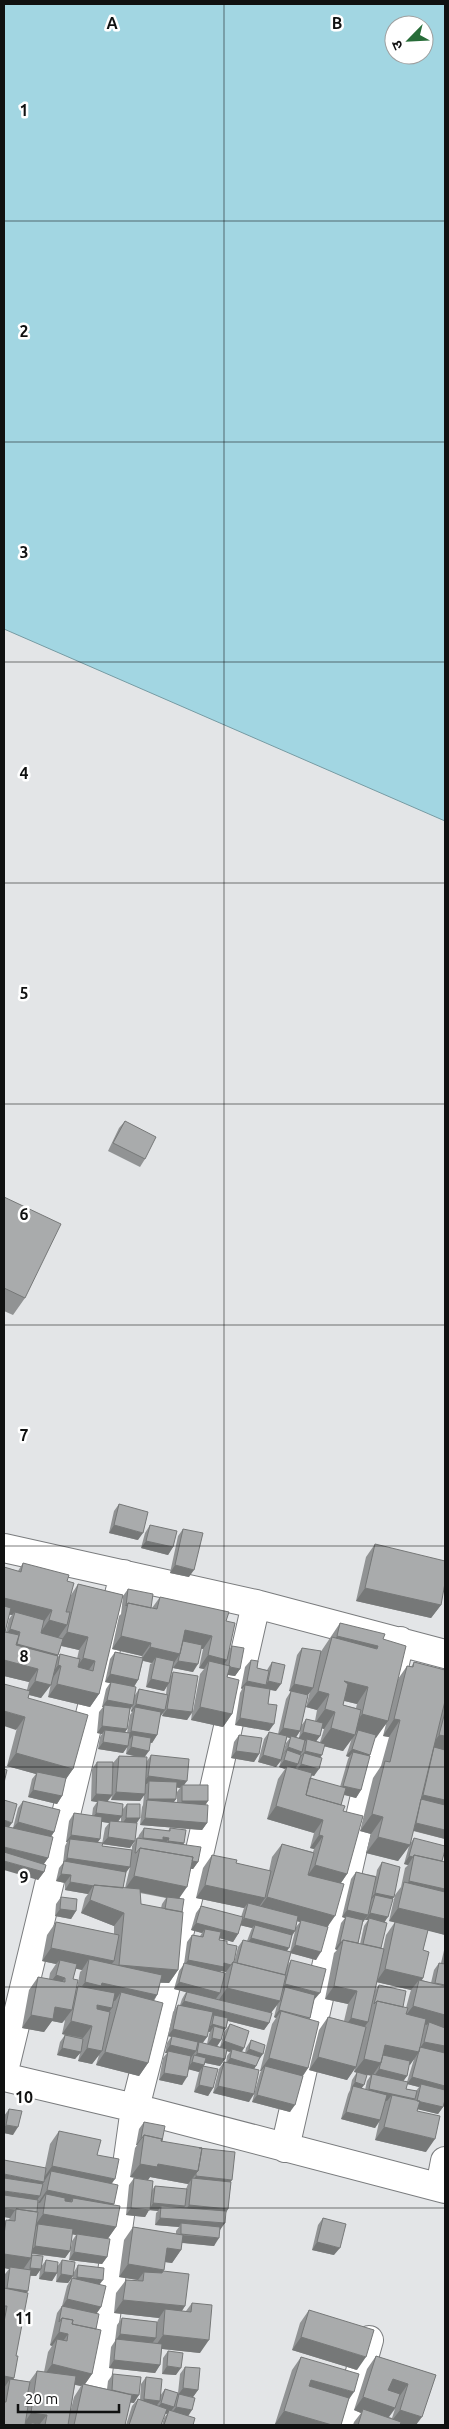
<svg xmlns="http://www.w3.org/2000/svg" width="449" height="2429" font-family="Ubuntu,'Noto Sans Devanagari',sans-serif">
<rect width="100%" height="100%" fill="#e3e5e7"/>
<path fill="#a2d6e2" stroke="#769ba3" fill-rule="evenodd" d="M 4,4 L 445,4 L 445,821 L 4,629 ZM 394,25 L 424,25 L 424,55 L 394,55 Z"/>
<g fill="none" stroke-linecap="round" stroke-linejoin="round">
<defs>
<path id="minor" d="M 4,1548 L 256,1604 L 445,1654
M 4,2071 L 124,1574
M 4,2077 L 135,2108 L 445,2189
M 285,2148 L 400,1641
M 440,2187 L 445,2161
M 95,2394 L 135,2108 L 198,1859 L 256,1604
M 345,2425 L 369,2340"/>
</defs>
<use href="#minor" stroke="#7a7c7e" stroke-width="30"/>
<use href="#minor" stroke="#fff" stroke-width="28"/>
</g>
<path fill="#919394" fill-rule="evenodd" d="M 125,1121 L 145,1159 L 140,1167 L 108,1151 L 119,1128 Z
M 4,1197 L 25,1298 L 13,1315 L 4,1311 Z
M 119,1504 L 138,1540 L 109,1533 L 114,1511 Z
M 150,1525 L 173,1547 L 168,1555 L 141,1548 L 145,1533 Z
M 183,1529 L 189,1577 L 170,1573 L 178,1536 Z
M 375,1544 L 441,1605 L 431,1618 L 356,1601 L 366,1557 Z
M 23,1563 L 67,1581 L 71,1595 L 78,1584 L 123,1595 L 99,1694 L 90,1707 L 48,1697 L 52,1679 L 41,1698 L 29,1695 L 28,1698 L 73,1769 L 65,1780 L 62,1796 L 57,1804 L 28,1797 L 32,1779 L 36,1774 L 7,1766 L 29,1682 L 4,1676 L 4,1567 L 18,1571 ZM 9,1615 L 12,1615 L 9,1619 L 6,1632 L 5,1632 ZM 61,1646 L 79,1650 L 77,1659 L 60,1654 L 57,1659 Z
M 128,1589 L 151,1608 L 152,1608 L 160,1597 L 226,1621 L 229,1650 L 232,1646 L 240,1669 L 235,1676 L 228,1675 L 227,1677 L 232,1714 L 223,1727 L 191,1720 L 192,1713 L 187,1720 L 162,1716 L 163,1713 L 160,1717 L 157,1735 L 152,1743 L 150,1742 L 144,1757 L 147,1761 L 151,1755 L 206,1805 L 207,1823 L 202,1830 L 140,1825 L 142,1807 L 143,1805 L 144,1795 L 140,1801 L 111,1800 L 112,1796 L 107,1802 L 122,1810 L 127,1804 L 136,1823 L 130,1848 L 102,1844 L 105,1828 L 109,1823 L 102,1822 L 100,1839 L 98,1842 L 102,1846 L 132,1850 L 132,1846 L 137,1838 L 138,1838 L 139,1835 L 144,1828 L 168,1831 L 170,1828 L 184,1843 L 183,1844 L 198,1862 L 193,1869 L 191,1869 L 179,1899 L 182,1912 L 178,1970 L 169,1983 L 160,1983 L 157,1995 L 154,2001 L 148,2063 L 139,2076 L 96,2065 L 99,2055 L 92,2064 L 78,2061 L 80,2053 L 75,2059 L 57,2055 L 60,2042 L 65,2035 L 62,2034 L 65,2020 L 62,2023 L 52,2021 L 44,2032 L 22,2028 L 29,1990 L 38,1977 L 49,1979 L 50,1973 L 56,1964 L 42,1961 L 47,1935 L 56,1922 L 114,1934 L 114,1926 L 81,1913 L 85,1898 L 88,1894 L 65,1890 L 65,1883 L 56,1881 L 59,1868 L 63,1863 L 65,1846 L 67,1842 L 66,1842 L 69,1821 L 74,1813 L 92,1816 L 93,1808 L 97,1802 L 91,1801 L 92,1769 L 97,1762 L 113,1763 L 119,1756 L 137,1757 L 126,1754 L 127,1747 L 123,1753 L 98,1749 L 100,1737 L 102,1734 L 97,1733 L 99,1712 L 103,1707 L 102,1707 L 106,1689 L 110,1683 L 105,1682 L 110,1659 L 115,1652 L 141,1658 L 142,1656 L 112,1649 L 119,1616 L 121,1614 L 123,1596 ZM 201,1648 L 203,1649 L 199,1668 L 204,1669 L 200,1674 L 193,1711 L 173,1672 L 171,1676 L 173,1668 L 193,1672 ZM 143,1661 L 152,1663 L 150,1664 L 146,1687 L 164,1691 L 167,1686 L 166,1694 L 139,1689 L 135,1695 L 134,1687 L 138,1680 ZM 132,1706 L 131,1711 L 132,1712 L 130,1715 L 127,1733 L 125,1732 L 127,1729 L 130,1710 ZM 177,1787 L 180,1788 L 177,1792 L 177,1802 L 174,1802 L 176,1799 ZM 121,1817 L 121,1822 L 118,1822 ZM 130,1867 L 125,1888 L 123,1888 L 126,1872 ZM 140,1893 L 166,1898 L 162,1904 L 161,1908 L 141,1904 ZM 76,1968 L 82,1970 L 80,1972 L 77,1988 L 76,1990 L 73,1979 Z
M 340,1623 L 383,1639 L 398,1679 L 407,1666 L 411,1667 L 414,1662 L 445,1670 L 445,1839 L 413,1831 L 410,1844 L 414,1838 L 442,1861 L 444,1862 L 445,1855 L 445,1935 L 428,1930 L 423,1950 L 423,1978 L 422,1980 L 431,1983 L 434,1970 L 439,1963 L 441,1963 L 445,1946 L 445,2100 L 443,2107 L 438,2114 L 418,2109 L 417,2111 L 426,2152 L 375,2140 L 379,2122 L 375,2128 L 341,2119 L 348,2094 L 350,2090 L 352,2080 L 357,2072 L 361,2089 L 365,2090 L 367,2081 L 371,2075 L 354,2072 L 355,2068 L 347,2080 L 309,2070 L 319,2030 L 328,2017 L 344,2021 L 348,2004 L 325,1999 L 334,1953 L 337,1950 L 335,1949 L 341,1923 L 345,1918 L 342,1917 L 351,1879 L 356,1872 L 376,1876 L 377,1870 L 382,1862 L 394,1897 L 392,1899 L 385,1922 L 381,1948 L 383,1949 L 386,1935 L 395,1922 L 389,1921 L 395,1895 L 401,1887 L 405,1868 L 408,1865 L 404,1864 L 409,1846 L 398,1861 L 366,1853 L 371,1834 L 360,1831 L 373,1778 L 381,1766 L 389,1737 L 383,1736 L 386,1724 L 375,1737 L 369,1756 L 361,1790 L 356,1798 L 344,1795 L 341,1805 L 343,1811 L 347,1874 L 341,1883 L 328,1927 L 316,1960 L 291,1953 L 288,1965 L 291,1960 L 314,2000 L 310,2018 L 308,2068 L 303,2076 L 290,2112 L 252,2102 L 260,2073 L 261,2071 L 260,2071 L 272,2024 L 276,2018 L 274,2017 L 277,2005 L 271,2013 L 269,2023 L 264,2030 L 228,2021 L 226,2028 L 223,2032 L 221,2040 L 217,2046 L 220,2047 L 224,2032 L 230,2024 L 244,2048 L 242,2052 L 245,2053 L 246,2048 L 251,2040 L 259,2059 L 254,2069 L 249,2102 L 213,2093 L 219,2069 L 224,2062 L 226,2063 L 227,2056 L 230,2052 L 227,2051 L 225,2059 L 220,2066 L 205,2063 L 204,2066 L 213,2088 L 208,2096 L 194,2092 L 199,2072 L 189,2069 L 182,2085 L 159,2080 L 163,2058 L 167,2053 L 165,2053 L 167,2043 L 171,2037 L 168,2036 L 173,2012 L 178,2005 L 180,2005 L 182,1999 L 186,1992 L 174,1989 L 179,1971 L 184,1964 L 187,1942 L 192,1935 L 200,1936 L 202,1933 L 191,1930 L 196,1913 L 201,1906 L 241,1917 L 244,1908 L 196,1898 L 203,1868 L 212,1855 L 236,1863 L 269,1871 L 272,1857 L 282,1844 L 313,1852 L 314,1849 L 310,1848 L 314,1833 L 267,1819 L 278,1779 L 285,1769 L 279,1767 L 281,1761 L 276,1767 L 258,1762 L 264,1739 L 269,1732 L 278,1734 L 286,1699 L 291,1691 L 289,1691 L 297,1655 L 302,1648 L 320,1653 ZM 310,1691 L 306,1707 L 317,1710 L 315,1721 L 306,1719 L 301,1726 L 299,1738 L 296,1737 L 300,1731 L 308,1695 ZM 344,1701 L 357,1704 L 356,1708 L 343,1705 ZM 322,1728 L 324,1729 L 320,1742 L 316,1741 L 320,1736 ZM 287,1737 L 290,1738 L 286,1743 L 283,1754 ZM 352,1738 L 346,1756 L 349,1757 L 348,1759 L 340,1787 L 310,1778 L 311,1775 L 314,1776 L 324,1746 L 343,1751 ZM 366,1918 L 365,1920 L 368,1920 L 364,1926 L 360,1944 L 358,1944 L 363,1922 ZM 297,1921 L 300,1922 L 296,1927 L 290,1952 L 287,1951 L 292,1935 L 295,1931 ZM 240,1925 L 252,1928 L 250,1933 L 247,1941 L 243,1940 L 238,1947 L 234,1963 L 227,1944 L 219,1940 L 220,1938 L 233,1942 L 238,1934 ZM 221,1971 L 226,1972 L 225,1973 L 220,1972 ZM 377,1982 L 411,1990 L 410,1993 L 406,2008 L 403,2007 L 379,1985 L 375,1990 ZM 208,2032 L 210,2032 L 209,2034 L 207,2044 L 202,2043 L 207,2037 ZM 414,2059 L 407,2082 L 403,2081 L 407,2076 L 409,2065 ZM 407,2084 L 419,2087 L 416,2091 L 406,2089 Z
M 251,1660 L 257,1668 L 267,1670 L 272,1662 L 276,1691 L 270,1690 L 268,1704 L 269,1731 L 235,1725 L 240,1693 L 242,1689 L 241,1688 L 245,1667 Z
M 239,1735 L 259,1754 L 254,1762 L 231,1758 L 234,1742 Z
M 23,1801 L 54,1832 L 51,1837 L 48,1858 L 44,1864 L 44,1872 L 38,1880 L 9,1827 L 13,1828 L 18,1808 Z
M 61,1897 L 76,1911 L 71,1919 L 55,1916 L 56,1904 Z
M 9,2109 L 13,2135 L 4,2133 L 4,2116 Z
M 144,2122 L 162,2141 L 231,2182 L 228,2209 L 226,2213 L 214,2246 L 182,2243 L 181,2250 L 172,2263 L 165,2262 L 164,2270 L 163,2271 L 185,2306 L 182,2311 L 186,2311 L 192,2303 L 200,2353 L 162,2349 L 160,2365 L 155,2373 L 109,2368 L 111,2347 L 115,2341 L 117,2325 L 122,2318 L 157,2322 L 159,2318 L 114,2313 L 116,2293 L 126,2280 L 138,2281 L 138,2280 L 119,2277 L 124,2240 L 133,2227 L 176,2234 L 176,2231 L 179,2227 L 155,2225 L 156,2213 L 158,2211 L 149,2210 L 145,2217 L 126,2215 L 129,2185 L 134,2178 L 143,2179 L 130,2177 L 135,2148 L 137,2145 L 136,2145 L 139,2129 ZM 150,2177 L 188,2184 L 186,2189 L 155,2186 L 152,2190 L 148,2180 Z
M 59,2131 L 97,2155 L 112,2184 L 113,2205 L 116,2227 L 108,2238 L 107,2257 L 102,2264 L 69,2260 L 72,2241 L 76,2235 L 72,2234 L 70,2251 L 65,2258 L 32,2254 L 32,2255 L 41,2267 L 46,2260 L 57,2267 L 62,2260 L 74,2272 L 78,2265 L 100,2284 L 101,2307 L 97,2313 L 96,2329 L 92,2374 L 85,2384 L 107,2389 L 108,2381 L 113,2374 L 134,2403 L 130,2402 L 125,2425 L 4,2425 L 4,2283 L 5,2274 L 9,2269 L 4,2268 L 4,2223 L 6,2220 L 8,2220 L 10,2218 L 4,2217 L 45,2168 L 50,2144 ZM 40,2270 L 39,2279 L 52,2281 L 57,2273 L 56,2282 L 68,2283 L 73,2276 L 73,2279 L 72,2278 L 67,2286 L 62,2306 L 57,2313 L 50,2345 L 52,2346 L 48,2352 L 44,2372 L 37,2371 L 29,2382 L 13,2379 L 14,2378 L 16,2356 L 26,2293 L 30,2276 L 36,2276 ZM 75,2385 L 81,2386 L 74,2397 L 70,2413 Z
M 323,2218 L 334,2255 L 312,2250 L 318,2225 Z
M 309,2310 L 357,2370 L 292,2350 L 300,2323 Z
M 168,2351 L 176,2375 L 162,2374 L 163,2358 Z
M 376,2356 L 436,2375 L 416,2425 L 353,2425 L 354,2422 L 361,2413 L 354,2410 L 367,2369 ZM 395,2409 L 392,2418 L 389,2417 Z
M 301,2357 L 348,2400 L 341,2425 L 278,2425 L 275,2424 L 292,2370 Z
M 185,2367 L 198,2390 L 193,2397 L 188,2396 L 188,2416 L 193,2425 L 162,2425 L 164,2418 L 167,2414 L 165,2413 L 161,2425 L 126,2425 L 132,2406 L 138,2399 L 140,2400 L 141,2384 L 146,2377 L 160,2396 L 165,2389 L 178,2393 L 180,2374 Z"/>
<path fill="#767878" d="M 114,1525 L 143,1533 L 138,1540 L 109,1533 Z
M 146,1541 L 173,1547 L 168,1555 L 141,1548 Z
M 175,1565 L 194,1570 L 189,1577 L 170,1573 Z
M 365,1588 L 441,1605 L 431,1618 L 356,1601 Z
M 4,1598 L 52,1610 L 43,1623 L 15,1612 L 12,1615 L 4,1613 Z
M 49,1620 L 67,1625 L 58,1638 L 40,1633 Z
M 10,1629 L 20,1632 L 15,1639 L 5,1636 Z
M 185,1630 L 212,1636 L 203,1649 L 181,1644 Z
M 67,1632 L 88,1637 L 79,1650 L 58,1645 Z
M 121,1636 L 151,1643 L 142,1656 L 112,1649 Z
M 337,1636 L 378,1646 L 366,1663 L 329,1648 Z
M 17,1644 L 58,1655 L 53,1663 L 12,1651 Z
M 150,1647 L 180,1654 L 171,1667 L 156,1657 L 152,1663 L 141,1660 Z
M 208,1655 L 227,1660 L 218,1673 L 209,1661 L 204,1669 L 199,1668 Z
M 83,1658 L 95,1661 L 86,1674 L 74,1671 Z
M 4,1660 L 38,1669 L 29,1682 L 4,1676 Z
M 178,1661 L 198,1664 L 193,1672 L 173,1668 Z
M 58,1665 L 61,1666 L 52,1679 L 49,1678 Z
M 228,1667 L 240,1669 L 235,1676 L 223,1674 Z
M 110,1674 L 138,1680 L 133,1688 L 105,1682 Z
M 151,1679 L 169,1683 L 164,1691 L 146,1687 Z
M 35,1681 L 51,1685 L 41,1698 L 26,1694 Z
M 247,1681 L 266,1685 L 268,1681 L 281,1684 L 276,1691 L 264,1688 L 245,1685 L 242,1689 L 241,1688 Z
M 344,1681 L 368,1687 L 357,1704 L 333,1698 Z
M 57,1684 L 99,1694 L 90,1707 L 48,1697 Z
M 294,1684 L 313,1688 L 308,1695 L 289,1691 Z
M 318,1691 L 329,1694 L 317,1710 L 306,1707 Z
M 107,1700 L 133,1705 L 128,1712 L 104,1705 L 103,1707 L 102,1707 Z
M 136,1704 L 165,1710 L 159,1718 L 135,1707 L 132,1712 L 131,1711 Z
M 200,1707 L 232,1714 L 223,1727 L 191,1720 Z
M 167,1709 L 192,1712 L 187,1720 L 162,1716 Z
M 325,1709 L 335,1712 L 324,1729 L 313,1726 Z
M 4,1711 L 25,1717 L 16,1730 L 4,1726 Z
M 362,1714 L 388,1721 L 376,1738 L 357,1733 L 358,1730 L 356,1732 L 350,1731 Z
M 240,1718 L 274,1724 L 269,1731 L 235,1725 Z
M 394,1719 L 400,1720 L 389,1737 L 383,1736 Z
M 102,1726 L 127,1729 L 122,1737 L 105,1730 L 102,1734 L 97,1733 Z
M 283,1728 L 300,1731 L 295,1739 L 291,1736 L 290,1738 L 278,1735 Z
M 331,1728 L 355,1735 L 343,1751 L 319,1745 Z
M 131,1731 L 157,1735 L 152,1743 L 132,1739 L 133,1735 L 130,1739 L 126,1738 Z
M 303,1732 L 320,1736 L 315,1743 L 307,1739 L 306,1741 L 298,1739 Z
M 439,1735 L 445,1736 L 445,1752 L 430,1748 Z
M 103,1742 L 128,1746 L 123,1753 L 98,1749 Z
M 131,1747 L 149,1751 L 144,1758 L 126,1754 Z
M 288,1747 L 302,1752 L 297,1759 L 287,1750 L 283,1755 Z
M 352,1749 L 370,1755 L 365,1762 L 353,1752 L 349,1757 L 346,1756 Z
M 236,1751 L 259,1754 L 254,1762 L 231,1758 Z
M 305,1751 L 322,1755 L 317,1762 L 304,1753 L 300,1758 L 299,1758 Z
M 16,1753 L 73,1769 L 64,1782 L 37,1772 L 36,1774 L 7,1766 Z
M 263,1755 L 281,1760 L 276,1767 L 258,1762 Z
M 284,1760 L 298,1764 L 293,1772 L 287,1766 L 285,1769 L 279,1767 Z
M 301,1764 L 319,1769 L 314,1776 L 296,1771 Z
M 148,1776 L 187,1781 L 182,1788 L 182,1785 L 180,1788 L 149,1784 L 149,1781 L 147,1784 L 143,1784 Z
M 343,1786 L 361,1790 L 356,1798 L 338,1793 Z
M 33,1790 L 62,1796 L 57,1804 L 28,1797 Z
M 116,1792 L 145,1794 L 140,1801 L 111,1800 Z
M 96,1794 L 112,1795 L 107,1802 L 98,1800 L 97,1802 L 91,1801 Z
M 423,1795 L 445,1800 L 445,1805 L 443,1808 L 418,1802 Z
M 148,1799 L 176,1799 L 171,1806 L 146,1801 Z
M 182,1801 L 208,1801 L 203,1809 L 177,1808 Z
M 276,1806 L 323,1820 L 314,1833 L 267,1819 Z
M 96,1813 L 122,1816 L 116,1824 L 110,1821 L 109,1823 L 91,1820 Z
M 372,1814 L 383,1817 L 371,1834 L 360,1831 Z
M 126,1818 L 140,1818 L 135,1826 L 121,1826 Z
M 145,1818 L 207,1823 L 202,1830 L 140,1825 Z
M 4,1820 L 12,1823 L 7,1830 L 4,1829 Z
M 18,1822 L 54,1832 L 49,1839 L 12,1829 Z
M 416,1823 L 445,1830 L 445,1839 L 411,1830 Z
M 71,1835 L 100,1839 L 95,1846 L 70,1839 L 67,1842 L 66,1842 Z
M 319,1835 L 323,1836 L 314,1849 L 310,1848 Z
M 108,1837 L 135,1841 L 130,1848 L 102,1844 Z
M 163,1837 L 169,1838 L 164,1846 L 138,1845 L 143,1838 Z
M 378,1837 L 410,1845 L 398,1861 L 366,1853 Z
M 168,1841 L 184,1843 L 179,1850 L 163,1849 Z
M 4,1847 L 48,1858 L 43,1865 L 4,1855 Z
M 139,1854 L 198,1862 L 193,1869 L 137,1861 Z
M 409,1856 L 413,1857 L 408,1865 L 404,1864 Z
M 67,1858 L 130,1867 L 125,1874 L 62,1866 Z
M 4,1861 L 44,1872 L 38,1880 L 4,1870 Z
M 315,1865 L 347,1874 L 338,1887 L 306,1878 Z
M 61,1874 L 71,1875 L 65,1883 L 56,1881 Z
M 134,1876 L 187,1887 L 178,1900 L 125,1889 Z
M 409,1881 L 445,1889 L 445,1904 L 403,1889 Z
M 70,1882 L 93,1886 L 88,1894 L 65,1890 Z
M 205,1885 L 265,1898 L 256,1911 L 248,1903 L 244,1908 L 196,1898 Z
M 375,1893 L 394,1897 L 389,1905 L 375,1895 L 371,1900 L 370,1900 Z
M 267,1897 L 335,1916 L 326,1929 L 301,1920 L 300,1922 L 258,1910 Z
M 90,1900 L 124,1913 L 114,1926 L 81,1913 Z
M 398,1908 L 445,1919 L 445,1935 L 389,1921 Z
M 60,1909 L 76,1911 L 71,1919 L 55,1916 Z
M 347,1910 L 368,1915 L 363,1922 L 346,1916 L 345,1918 L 342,1917 Z
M 370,1913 L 388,1917 L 383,1924 L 369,1918 L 368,1920 L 365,1920 Z
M 244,1918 L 295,1931 L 290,1939 L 255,1925 L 252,1928 L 239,1925 Z
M 196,1923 L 238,1934 L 233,1942 L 204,1934 L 205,1929 L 202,1933 L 191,1930 Z
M 251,1938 L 289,1948 L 284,1955 L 246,1945 Z
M 340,1942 L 342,1942 L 337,1950 L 335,1949 Z
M 295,1945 L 321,1952 L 316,1960 L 290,1953 Z
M 51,1948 L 114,1961 L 104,1974 L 89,1959 L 82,1970 L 58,1965 L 60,1960 L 56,1964 L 42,1961 Z
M 188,1960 L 224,1963 L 231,1965 L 226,1972 L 221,1971 L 218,1974 L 183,1968 Z
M 119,1965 L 178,1970 L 169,1983 L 110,1978 Z
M 385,1969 L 423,1978 L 417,1987 L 419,1980 L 411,1990 L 376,1982 Z
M 56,1975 L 65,1978 L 56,1991 L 46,1988 Z
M 85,1982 L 102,1983 L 157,1995 L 148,2008 L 121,1992 L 115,2001 L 77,1993 Z
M 179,1982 L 220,1993 L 215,2000 L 174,1989 Z
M 285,1984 L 320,1993 L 314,2000 L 283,1992 L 285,1987 L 282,1991 L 280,1991 Z
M 334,1986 L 357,1991 L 348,2004 L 325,1999 Z
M 227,1988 L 280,2001 L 270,2014 L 218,2001 Z
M 184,2001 L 269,2023 L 264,2030 L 213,2017 L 214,2015 L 212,2017 L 179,2008 Z
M 97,2005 L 112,2008 L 103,2021 L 88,2018 Z
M 413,2006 L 445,2015 L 445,2030 L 429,2022 L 427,2025 L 403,2019 Z
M 55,2007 L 72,2010 L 62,2023 L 52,2021 L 44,2032 L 22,2028 L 31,2015 Z
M 279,2010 L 310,2018 L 281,2011 L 276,2018 L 274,2017 Z
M 351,2018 L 368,2022 L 359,2035 L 342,2031 Z
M 71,2021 L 92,2026 L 83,2038 L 62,2034 Z
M 212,2024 L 226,2028 L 221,2035 L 214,2026 L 210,2032 L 206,2031 Z
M 173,2029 L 207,2037 L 202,2044 L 168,2036 Z
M 212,2038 L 221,2040 L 216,2048 L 207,2045 Z
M 224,2041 L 244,2048 L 239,2055 L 232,2049 L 230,2052 L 219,2049 Z
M 424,2042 L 445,2046 L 445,2055 L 420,2048 Z
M 170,2045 L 196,2051 L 190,2059 L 168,2051 L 167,2053 L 165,2053 Z
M 385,2045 L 419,2052 L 410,2065 L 382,2059 Z
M 62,2048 L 81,2052 L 75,2059 L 57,2055 Z
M 87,2048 L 102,2051 L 92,2064 L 78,2061 Z
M 249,2049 L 263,2054 L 258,2061 L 243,2057 Z
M 105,2052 L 148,2063 L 139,2076 L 96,2065 Z
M 197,2053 L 225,2059 L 220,2066 L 192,2060 Z
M 318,2057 L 356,2067 L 347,2080 L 309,2070 Z
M 230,2058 L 256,2066 L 251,2074 L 225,2065 Z
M 269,2058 L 308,2068 L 299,2081 L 265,2066 L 261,2071 L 260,2071 Z
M 364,2059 L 381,2063 L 372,2076 L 354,2072 Z
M 192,2062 L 204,2065 L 199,2072 L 187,2069 Z
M 379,2069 L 407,2076 L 402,2083 L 374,2076 Z
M 164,2073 L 187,2077 L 182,2085 L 159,2080 Z
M 412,2077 L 445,2086 L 445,2095 L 421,2084 L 419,2087 L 407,2084 Z
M 355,2082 L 364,2085 L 359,2092 L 353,2086 L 350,2090 Z
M 199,2085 L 213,2088 L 208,2096 L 194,2092 Z
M 218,2086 L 254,2094 L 249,2102 L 213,2093 Z
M 369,2089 L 415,2099 L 392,2095 L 387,2101 L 364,2096 Z
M 257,2095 L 295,2105 L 290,2112 L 252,2102 Z
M 417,2101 L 443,2107 L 438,2114 L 412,2108 Z
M 346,2112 L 380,2120 L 375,2128 L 341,2119 Z
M 6,2125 L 18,2127 L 13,2135 L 4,2133 L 4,2127 Z
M 384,2127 L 435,2139 L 426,2152 L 375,2140 Z
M 141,2138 L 142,2138 L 137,2145 L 136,2145 Z
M 140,2164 L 158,2164 L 198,2171 L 188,2184 L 150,2177 L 148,2180 L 130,2177 Z
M 52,2166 L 115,2179 L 106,2192 L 51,2171 L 45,2180 L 43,2179 Z
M 4,2174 L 44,2182 L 39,2189 L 4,2183 Z
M 196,2176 L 232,2180 L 227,2188 L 191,2184 Z
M 47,2190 L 114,2204 L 105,2217 L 72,2202 L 73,2198 L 66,2209 L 46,2194 L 40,2203 L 38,2203 Z
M 4,2191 L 40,2196 L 35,2203 L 4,2199 Z
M 153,2203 L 185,2206 L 180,2213 L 161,2206 L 158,2211 L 149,2210 L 145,2217 L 126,2215 L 131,2208 L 149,2210 Z
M 189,2205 L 228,2209 L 223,2216 L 184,2212 Z
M 4,2209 L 15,2210 L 10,2218 L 4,2217 Z
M 43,2214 L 116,2227 L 107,2240 L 77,2234 L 76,2235 L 37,2228 L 38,2224 L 35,2228 L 34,2227 Z
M 160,2218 L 225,2223 L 220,2230 L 181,2223 L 179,2227 L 155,2225 Z
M 180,2235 L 219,2238 L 214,2246 L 175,2242 Z
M 317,2242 L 340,2248 L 334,2255 L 312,2250 Z
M 35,2246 L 70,2251 L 65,2258 L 29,2253 Z
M 167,2248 L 181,2250 L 172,2263 L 158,2261 Z
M 74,2252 L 107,2257 L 102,2264 L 69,2260 Z
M 4,2254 L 31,2258 L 22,2271 L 10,2267 L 9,2269 L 4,2268 Z
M 128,2264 L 164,2270 L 155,2283 L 144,2272 L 138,2280 L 119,2277 Z
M 30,2268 L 41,2269 L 36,2276 L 25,2275 Z
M 44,2272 L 57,2273 L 52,2281 L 39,2279 Z
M 61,2274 L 73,2276 L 68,2283 L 56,2282 Z
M 77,2277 L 103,2280 L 97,2288 L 72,2284 Z
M 7,2288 L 28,2291 L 22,2298 L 4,2292 Z
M 67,2299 L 101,2307 L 96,2314 L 62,2307 Z
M 123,2300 L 185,2306 L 176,2319 L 165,2309 L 159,2318 L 114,2313 Z
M 59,2332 L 68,2334 L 59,2347 L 57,2339 L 52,2346 L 50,2345 Z
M 120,2334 L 156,2338 L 151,2345 L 116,2340 Z
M 163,2335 L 209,2340 L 200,2353 L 154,2348 Z
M 301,2337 L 366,2357 L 357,2370 L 292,2350 Z
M 114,2360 L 160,2365 L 155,2373 L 109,2368 Z
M 52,2364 L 92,2374 L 83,2387 L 83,2384 L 81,2386 L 43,2377 Z
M 167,2366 L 181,2368 L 176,2375 L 162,2374 Z
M 4,2376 L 14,2378 L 9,2385 L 10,2379 L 4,2388 Z
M 393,2379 L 408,2384 L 399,2397 L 384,2392 Z
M 311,2380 L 354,2392 L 345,2405 L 301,2393 Z
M 183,2388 L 198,2390 L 193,2397 L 178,2395 Z
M 112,2393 L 139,2395 L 134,2403 L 106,2400 Z
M 363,2397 L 395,2408 L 386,2421 L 363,2409 L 361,2413 L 354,2410 Z
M 144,2399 L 160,2401 L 155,2408 L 139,2406 Z
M 161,2403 L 174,2407 L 169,2414 L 169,2410 L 167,2414 L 156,2410 Z
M 176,2407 L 192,2410 L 187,2418 L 171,2414 Z
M 400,2410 L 422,2417 L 416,2425 L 399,2425 L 390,2423 Z
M 284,2411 L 332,2425 L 278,2425 L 275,2424 Z
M 31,2413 L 47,2415 L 39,2425 L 32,2423 L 30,2425 L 23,2425 Z"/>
<path fill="#a9abac" stroke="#767878" d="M 125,1121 L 156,1137 L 145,1159 L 113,1143 Z
M 4,1197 L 61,1224 L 25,1298 L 4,1288 Z
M 119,1504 L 148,1512 L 143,1533 L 114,1525 Z
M 150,1525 L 177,1531 L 173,1547 L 146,1541 Z
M 183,1529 L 203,1533 L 194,1570 L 175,1565 Z
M 375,1544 L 445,1561 L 445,1583 L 441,1605 L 365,1588 Z
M 23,1563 L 69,1575 L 67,1581 L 74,1583 L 66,1612 L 70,1612 L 67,1625 L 49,1620 L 52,1610 L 4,1598 L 4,1567 L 21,1572 Z
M 78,1584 L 123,1595 L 99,1694 L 57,1684 L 61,1666 L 58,1665 L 60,1654 L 80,1659 L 78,1667 L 93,1671 L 95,1661 L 83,1658 L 88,1637 L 67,1632 Z
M 128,1589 L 153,1594 L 151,1608 L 128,1603 L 126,1606 Z
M 160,1597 L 229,1612 L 226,1621 L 235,1623 L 227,1660 L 208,1655 L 212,1636 L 185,1630 L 180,1654 L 150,1647 L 151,1643 L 121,1636 L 128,1603 L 157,1609 Z
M 4,1606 L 11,1608 L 5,1632 L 19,1635 L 16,1645 L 58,1656 L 51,1685 L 35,1681 L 38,1669 L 4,1660 Z
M 15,1612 L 44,1620 L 41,1633 L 63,1639 L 58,1655 L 17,1644 L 20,1632 L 10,1629 Z
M 340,1623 L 385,1634 L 383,1639 L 406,1646 L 388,1721 L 362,1714 L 368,1687 L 344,1681 L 348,1684 L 343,1705 L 361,1710 L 355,1735 L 331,1728 L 335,1712 L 325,1709 L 329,1694 L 318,1691 L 332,1637 L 377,1649 L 378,1646 L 337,1636 Z
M 183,1641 L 202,1645 L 198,1664 L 178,1661 Z
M 232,1646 L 244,1648 L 240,1669 L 230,1667 L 230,1666 L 229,1665 Z
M 302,1648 L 321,1651 L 313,1688 L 294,1684 Z
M 115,1652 L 143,1658 L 138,1680 L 110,1674 Z
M 156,1657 L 174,1661 L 169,1683 L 151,1679 Z
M 251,1660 L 258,1661 L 257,1668 L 269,1671 L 266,1685 L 247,1681 Z
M 209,1661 L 230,1666 L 227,1677 L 239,1680 L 232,1714 L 200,1707 Z
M 272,1662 L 285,1665 L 281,1684 L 268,1681 Z
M 414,1662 L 445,1670 L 445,1701 L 410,1845 L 378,1837 L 383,1817 L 372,1814 L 385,1761 L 390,1762 L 400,1720 L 394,1719 L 407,1666 L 413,1667 Z
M 173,1672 L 198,1676 L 192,1712 L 167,1709 Z
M 111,1682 L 136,1687 L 133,1705 L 107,1700 Z
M 4,1684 L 30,1691 L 28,1698 L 88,1715 L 73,1769 L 16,1753 L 25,1717 L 4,1711 Z
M 245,1685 L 270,1689 L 268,1704 L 277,1705 L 274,1724 L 240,1718 Z
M 139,1689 L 168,1695 L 165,1710 L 136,1704 Z
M 291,1691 L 308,1695 L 300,1731 L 283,1728 Z
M 104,1705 L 130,1708 L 127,1729 L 102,1726 Z
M 135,1707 L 161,1712 L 157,1735 L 131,1731 Z
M 445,1712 L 445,1736 L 439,1735 Z
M 306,1719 L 323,1723 L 320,1736 L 303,1732 Z
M 105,1730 L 130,1733 L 128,1746 L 103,1742 Z
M 358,1730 L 376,1735 L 370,1755 L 352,1749 Z
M 269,1732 L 287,1736 L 281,1760 L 263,1755 Z
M 133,1735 L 151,1738 L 149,1751 L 131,1747 Z
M 239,1735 L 262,1738 L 259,1754 L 236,1751 Z
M 291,1736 L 305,1740 L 302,1752 L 288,1747 Z
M 307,1739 L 325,1744 L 322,1755 L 305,1751 Z
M 434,1747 L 445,1750 L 445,1800 L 423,1795 Z
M 287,1750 L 301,1755 L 298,1764 L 284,1760 Z
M 353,1752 L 370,1756 L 361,1790 L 343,1786 Z
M 304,1753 L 322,1758 L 319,1769 L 301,1764 Z
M 151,1755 L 189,1759 L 187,1781 L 148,1776 Z
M 119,1756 L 147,1757 L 145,1794 L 116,1792 Z
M 97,1762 L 113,1762 L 112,1795 L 96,1794 Z
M 287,1766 L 312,1773 L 306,1795 L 345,1806 L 343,1811 L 363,1816 L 347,1874 L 315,1865 L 323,1836 L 319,1835 L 323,1820 L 276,1806 Z
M 4,1769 L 7,1770 L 4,1783 Z
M 37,1772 L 66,1778 L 62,1796 L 33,1790 Z
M 310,1778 L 346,1788 L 341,1805 L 306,1795 Z
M 149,1781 L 177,1782 L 176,1799 L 148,1799 Z
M 182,1785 L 208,1785 L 208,1801 L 182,1801 Z
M 421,1799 L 445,1805 L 445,1830 L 416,1823 Z
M 4,1800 L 17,1804 L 12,1823 L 4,1820 Z
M 98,1800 L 123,1804 L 122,1816 L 96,1813 Z
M 147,1800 L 208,1805 L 207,1823 L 145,1818 Z
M 23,1801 L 60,1810 L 54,1832 L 18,1822 Z
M 127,1804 L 140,1804 L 140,1818 L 126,1818 Z
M 74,1813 L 102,1817 L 100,1839 L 71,1835 Z
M 110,1821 L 137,1823 L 135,1841 L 108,1837 Z
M 4,1826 L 53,1837 L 48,1858 L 4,1847 Z
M 144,1828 L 170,1831 L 170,1828 L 186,1830 L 184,1843 L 168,1841 L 169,1838 L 163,1837 L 163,1840 L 143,1838 Z
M 137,1838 L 201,1847 L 198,1862 L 192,1861 L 193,1857 L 140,1848 L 136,1853 L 135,1853 Z
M 414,1838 L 445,1846 L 445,1850 L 442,1861 L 414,1855 L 413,1857 L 409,1856 Z
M 70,1839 L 103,1843 L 102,1846 L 132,1850 L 130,1867 L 67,1858 Z
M 282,1844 L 314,1853 L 308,1875 L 344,1884 L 335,1916 L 267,1897 Z
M 140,1848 L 193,1857 L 187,1887 L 134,1876 Z
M 4,1852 L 46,1865 L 44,1872 L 4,1861 Z
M 212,1855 L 237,1860 L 236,1863 L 271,1871 L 265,1898 L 205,1885 Z
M 414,1855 L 445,1862 L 445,1889 L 409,1881 Z
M 64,1861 L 126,1872 L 123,1888 L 94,1885 L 94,1886 L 70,1882 L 71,1875 L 61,1874 Z
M 382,1862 L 400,1867 L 394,1897 L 375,1893 Z
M 356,1872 L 376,1877 L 368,1915 L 347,1910 Z
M 404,1882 L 445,1892 L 445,1919 L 398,1908 Z
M 94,1885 L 140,1889 L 141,1904 L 183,1912 L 178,1970 L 119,1965 L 124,1913 L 90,1900 Z
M 375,1895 L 393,1899 L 388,1917 L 370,1913 Z
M 61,1897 L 77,1899 L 76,1911 L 60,1909 Z
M 167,1897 L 184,1899 L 182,1912 L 165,1909 Z
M 248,1903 L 298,1916 L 295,1931 L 244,1918 Z
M 201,1906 L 243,1917 L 238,1934 L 196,1923 Z
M 346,1916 L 363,1920 L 358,1943 L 343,1940 L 342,1942 L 340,1942 Z
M 369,1918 L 387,1923 L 381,1948 L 363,1944 Z
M 301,1920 L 328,1927 L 321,1952 L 295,1945 Z
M 56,1922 L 119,1935 L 114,1961 L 51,1948 Z
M 395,1922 L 428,1930 L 423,1950 L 429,1952 L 423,1978 L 385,1969 Z
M 255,1925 L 292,1935 L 289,1948 L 251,1938 Z
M 205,1929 L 221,1932 L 219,1940 L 227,1941 L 227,1944 L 237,1946 L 234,1962 L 233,1962 L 231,1965 L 224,1963 L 224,1967 L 188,1960 L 192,1935 L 203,1937 Z
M 243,1940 L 291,1952 L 285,1975 L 237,1963 Z
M 343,1940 L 384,1949 L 368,2022 L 351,2018 L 357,1991 L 334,1986 Z
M 89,1959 L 162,1975 L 157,1995 L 102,1983 L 101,1986 L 85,1982 Z
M 60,1960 L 77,1964 L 73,1979 L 78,1980 L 72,2010 L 55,2007 L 53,2019 L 31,2015 L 38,1977 L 65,1982 L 65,1978 L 56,1975 Z
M 291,1960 L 326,1969 L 320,1993 L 285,1984 Z
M 233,1962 L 286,1975 L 280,2001 L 227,1988 Z
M 184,1963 L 225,1973 L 220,1993 L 179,1982 Z
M 439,1963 L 445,1964 L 445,1985 L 435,1983 Z
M 419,1980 L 445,1986 L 445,2015 L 413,2006 Z
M 379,1985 L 406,1991 L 403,2007 L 377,2001 L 374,2004 Z
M 78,1986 L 115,1993 L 112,2008 L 97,2005 L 97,2009 L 110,2012 L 102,2051 L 87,2048 L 92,2026 L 71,2021 Z
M 285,1987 L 315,1995 L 310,2018 L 279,2010 Z
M 121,1992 L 163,2003 L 148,2063 L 105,2052 Z
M 187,1992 L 272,2013 L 269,2023 L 184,2001 Z
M 377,2001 L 408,2008 L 406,2014 L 426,2019 L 419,2052 L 385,2045 L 381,2063 L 364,2059 Z
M 178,2005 L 213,2012 L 207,2037 L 173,2029 Z
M 281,2011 L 319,2022 L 308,2068 L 269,2058 Z
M 214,2015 L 228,2018 L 226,2028 L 212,2024 Z
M 328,2017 L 366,2027 L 356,2067 L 318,2057 Z
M 429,2022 L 445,2028 L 445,2046 L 424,2042 Z
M 230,2024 L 249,2031 L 244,2048 L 224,2041 Z
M 214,2026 L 224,2029 L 221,2040 L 212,2038 Z
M 65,2035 L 83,2039 L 81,2052 L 62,2048 Z
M 172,2036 L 198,2042 L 196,2051 L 170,2045 Z
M 251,2040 L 265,2045 L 263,2054 L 249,2049 Z
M 199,2042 L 227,2049 L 225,2059 L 197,2053 Z
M 420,2047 L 445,2053 L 445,2086 L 412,2077 Z
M 232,2049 L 260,2057 L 256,2066 L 230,2058 Z
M 168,2051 L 191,2056 L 187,2077 L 164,2073 Z
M 194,2055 L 206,2058 L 204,2065 L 192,2062 Z
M 383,2055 L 410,2061 L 407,2076 L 379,2069 Z
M 224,2062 L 259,2070 L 254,2094 L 218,2086 Z
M 203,2066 L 218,2069 L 213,2088 L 199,2085 Z
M 265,2066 L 303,2076 L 295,2105 L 257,2095 Z
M 357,2072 L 367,2075 L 364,2085 L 355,2082 Z
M 372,2074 L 408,2082 L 406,2089 L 417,2091 L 415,2099 L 369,2089 Z
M 421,2084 L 445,2090 L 445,2100 L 443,2107 L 417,2101 Z
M 353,2086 L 387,2095 L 380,2120 L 346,2112 Z
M 392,2095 L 420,2101 L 417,2111 L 440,2116 L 435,2139 L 384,2127 Z
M 9,2109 L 22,2111 L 18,2127 L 6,2125 Z
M 144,2122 L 165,2126 L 162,2141 L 161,2141 L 162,2139 L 144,2135 L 142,2138 L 141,2138 Z
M 59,2131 L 101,2140 L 97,2155 L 119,2159 L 115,2179 L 52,2166 Z
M 144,2135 L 162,2139 L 161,2141 L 202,2148 L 198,2171 L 158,2164 L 157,2167 L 140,2164 Z
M 199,2148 L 235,2152 L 232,2180 L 196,2176 L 196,2173 L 198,2171 L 202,2148 Z
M 4,2160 L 46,2168 L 44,2182 L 4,2174 Z
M 51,2171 L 118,2185 L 114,2204 L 47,2190 Z
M 4,2178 L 43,2184 L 40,2196 L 4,2191 Z
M 134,2178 L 153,2181 L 150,2210 L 131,2208 Z
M 192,2178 L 231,2182 L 228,2209 L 189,2205 Z
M 155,2186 L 187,2189 L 185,2206 L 153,2203 Z
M 46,2194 L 65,2198 L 65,2201 L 72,2202 L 73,2198 L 120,2206 L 116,2227 L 43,2214 Z
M 4,2195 L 38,2200 L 37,2212 L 16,2209 L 16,2210 L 4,2209 Z
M 161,2206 L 226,2211 L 225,2223 L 160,2218 Z
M 16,2209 L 38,2212 L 31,2258 L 4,2254 L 4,2235 L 6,2220 L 15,2221 Z
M 323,2218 L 346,2224 L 340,2248 L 317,2242 Z
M 181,2223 L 220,2227 L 219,2238 L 181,2234 Z
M 38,2224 L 73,2229 L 70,2251 L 35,2246 Z
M 133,2227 L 183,2235 L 181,2250 L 167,2248 L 164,2270 L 128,2264 Z
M 77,2234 L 110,2239 L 107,2257 L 74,2252 Z
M 32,2255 L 43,2256 L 41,2269 L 30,2268 Z
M 46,2260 L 58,2262 L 57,2273 L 44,2272 Z
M 62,2260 L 75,2262 L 73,2276 L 61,2274 Z
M 78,2265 L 104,2268 L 103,2280 L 77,2277 Z
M 10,2267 L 31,2270 L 28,2291 L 7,2288 Z
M 163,2271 L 189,2274 L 185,2306 L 123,2300 L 126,2280 L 143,2281 L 144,2272 L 162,2273 Z
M 72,2278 L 106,2286 L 101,2307 L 67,2299 Z
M 4,2288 L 28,2293 L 16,2356 L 18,2356 L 14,2378 L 4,2376 L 4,2322 L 7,2306 L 4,2306 Z
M 192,2303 L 212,2305 L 209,2340 L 163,2335 L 165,2309 L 191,2312 Z
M 62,2306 L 99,2314 L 96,2329 L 72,2324 L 73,2320 L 62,2318 L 59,2322 Z
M 309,2310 L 374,2330 L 366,2357 L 301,2337 Z
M 62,2318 L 73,2320 L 72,2324 L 101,2330 L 92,2374 L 52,2364 L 57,2339 L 67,2341 L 68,2334 L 59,2332 Z
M 122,2318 L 157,2322 L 156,2338 L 120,2334 Z
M 116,2339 L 162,2344 L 160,2365 L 114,2360 Z
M 168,2351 L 183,2353 L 181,2368 L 167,2366 Z
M 376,2356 L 436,2375 L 422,2417 L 400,2410 L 408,2384 L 393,2379 L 388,2390 L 400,2394 L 395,2408 L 363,2397 Z
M 301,2357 L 359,2374 L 354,2392 L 311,2380 L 309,2386 L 349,2398 L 341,2425 L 332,2425 L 284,2411 Z
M 185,2367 L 200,2368 L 198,2390 L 183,2388 Z
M 37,2371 L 76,2376 L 68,2425 L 31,2425 L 32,2423 L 45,2425 L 47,2415 L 31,2413 Z
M 113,2374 L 141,2377 L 139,2395 L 129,2394 L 112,2390 Z
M 146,2377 L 162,2379 L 160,2401 L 144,2399 Z
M 10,2379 L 30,2382 L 25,2406 L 28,2406 L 25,2425 L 4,2425 L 4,2402 L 6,2402 Z
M 83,2384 L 132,2395 L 125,2425 L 74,2425 Z
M 165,2389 L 178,2393 L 174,2407 L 161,2403 Z
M 179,2394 L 195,2398 L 192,2410 L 176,2407 Z
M 138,2399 L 167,2409 L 161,2425 L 129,2425 Z
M 363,2409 L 401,2422 L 400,2425 L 358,2425 Z
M 169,2410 L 195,2418 L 193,2425 L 164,2425 Z"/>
<path fill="none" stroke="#101111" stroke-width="1" stroke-opacity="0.55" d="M 224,4 L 224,2425M 4,221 L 445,221M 4,442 L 445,442M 4,662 L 445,662M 4,883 L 445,883M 4,1104 L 445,1104M 4,1325 L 445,1325M 4,1546 L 445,1546M 4,1767 L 445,1767M 4,1987 L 445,1987M 4,2208 L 445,2208"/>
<g font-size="16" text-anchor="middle" font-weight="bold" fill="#101111" stroke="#fff" stroke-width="5" stroke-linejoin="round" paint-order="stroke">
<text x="112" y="29">A</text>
<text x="337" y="29">B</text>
<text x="24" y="116">1</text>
<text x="24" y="337">2</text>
<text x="24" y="558">3</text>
<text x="24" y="779">4</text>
<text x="24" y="999">5</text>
<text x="24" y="1220">6</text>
<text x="24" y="1441">7</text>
<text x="24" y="1662">8</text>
<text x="24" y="1883">9</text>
<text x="24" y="2103">10</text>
<text x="24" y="2324">11</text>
</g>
<rect width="449" height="2429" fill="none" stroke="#101111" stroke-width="10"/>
<g transform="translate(409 40) rotate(246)"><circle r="24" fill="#ffffff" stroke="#9fa0a0"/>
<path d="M0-4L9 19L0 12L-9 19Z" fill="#276c38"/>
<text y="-8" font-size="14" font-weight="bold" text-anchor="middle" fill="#101111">उ</text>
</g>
<path d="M18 2404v8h101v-8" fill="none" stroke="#101111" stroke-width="2.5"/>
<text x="25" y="2404" font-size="15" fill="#101111" stroke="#ffffff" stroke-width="4" paint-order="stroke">20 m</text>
</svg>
